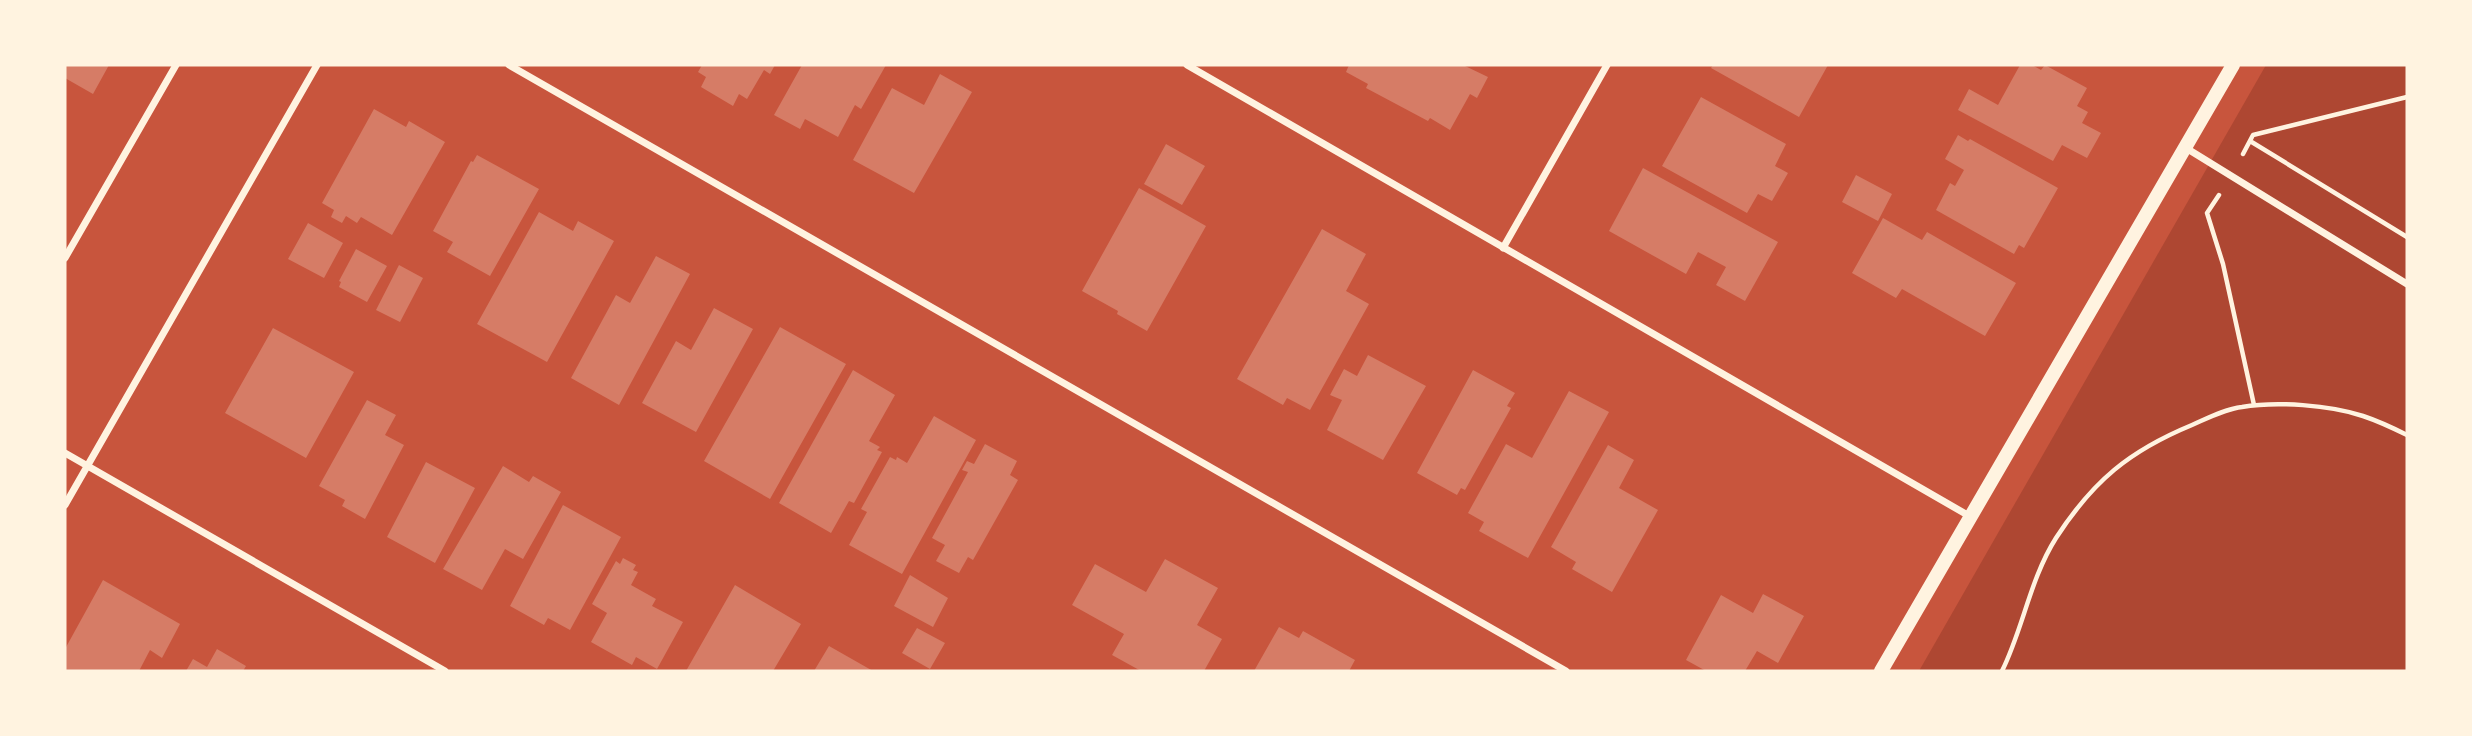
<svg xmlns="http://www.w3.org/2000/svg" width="2472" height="736" font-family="Raleway,sans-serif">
<rect width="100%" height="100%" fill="#c8553d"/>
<path fill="#ae4732" d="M 2266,65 L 2407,65 L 2407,671 L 1919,671 Z"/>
<path fill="#d67c66" d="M 65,65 L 109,65 L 93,94 L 65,78 Z
M 702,65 L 775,65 L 770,74 L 764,70 L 747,99 L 739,94 L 733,106 L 701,87 L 706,77 L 698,72 Z
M 802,65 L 886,65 L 861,109 L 855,105 L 838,137 L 805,119 L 800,129 L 774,115 Z
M 1349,65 L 1463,65 L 1488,77 L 1477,98 L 1470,94 L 1450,130 L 1430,118 L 1428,121 L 1366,88 L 1368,84 L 1346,72 Z
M 1713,65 L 1828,65 L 1799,117 L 1711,68 Z
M 2020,65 L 2032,65 L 2041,70 L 2045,65 L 2087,88 L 2077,106 L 2088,112 L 2082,123 L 2101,133 L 2087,158 L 2062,145 L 2053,161 L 1958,110 L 1969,89 L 1998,105 Z
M 940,74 L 972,92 L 914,193 L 853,160 L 892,88 L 924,105 Z
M 1701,97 L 1786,144 L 1775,166 L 1788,173 L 1772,201 L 1758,194 L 1747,213 L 1662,166 Z
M 374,109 L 406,127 L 409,121 L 445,142 L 392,235 L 361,217 L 357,223 L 346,216 L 342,223 L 331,217 L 334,210 L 322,203 Z
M 1958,135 L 1968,141 L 1970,139 L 2058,188 L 2024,248 L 2019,245 L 2014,254 L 1936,210 L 1950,183 L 1955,186 L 1964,170 L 1945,159 Z
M 1166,144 L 1205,166 L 1182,205 L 1144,184 Z
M 477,155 L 539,189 L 490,276 L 447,252 L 453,242 L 433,231 L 471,161 L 473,162 Z
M 1643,168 L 1778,242 L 1745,301 L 1716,285 L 1726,267 L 1698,252 L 1686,274 L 1609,231 Z
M 1856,175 L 1892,194 L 1878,221 L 1842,202 Z
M 1139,188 L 1206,226 L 1147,331 L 1117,314 L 1118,311 L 1082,291 Z
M 539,212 L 573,231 L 578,221 L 614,241 L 547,362 L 477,324 Z
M 1883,218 L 1922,240 L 1927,232 L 2016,283 L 1985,336 L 1902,289 L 1896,298 L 1852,273 Z
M 308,223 L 343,243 L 324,278 L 288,259 Z
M 1322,229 L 1366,254 L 1346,291 L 1369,304 L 1310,410 L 1287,398 L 1283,405 L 1237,379 Z
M 356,249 L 387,266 L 367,302 L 339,287 L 341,282 L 339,281 Z
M 656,256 L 690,274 L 619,405 L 571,378 L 616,295 L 630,303 Z
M 399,265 L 423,278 L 400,322 L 376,310 Z
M 714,308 L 753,329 L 696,432 L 642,403 L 676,341 L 691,350 Z
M 780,327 L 846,364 L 770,499 L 704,461 Z
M 273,328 L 354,372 L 306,458 L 225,413 Z
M 1368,355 L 1426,386 L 1383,460 L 1327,430 L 1342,400 L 1330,395 L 1344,369 L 1357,376 Z
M 853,370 L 895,395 L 869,441 L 880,447 L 877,450 L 882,452 L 854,503 L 849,501 L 831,533 L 779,503 Z
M 1473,370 L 1515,393 L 1507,406 L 1511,408 L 1465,490 L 1461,488 L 1457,495 L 1417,473 Z
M 1569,391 L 1609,412 L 1528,558 L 1479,531 L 1484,522 L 1468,513 L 1506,444 L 1532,458 Z
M 367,400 L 396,415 L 385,435 L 404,445 L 365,519 L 342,506 L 345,500 L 319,486 Z
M 934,416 L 976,440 L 902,574 L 849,545 L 867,512 L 861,509 L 890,457 L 896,460 L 897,457 L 907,463 Z
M 985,444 L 1017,461 L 1010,475 L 1018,480 L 973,560 L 968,557 L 959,573 L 936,561 L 945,545 L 932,538 L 968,472 L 962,470 L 967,461 L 974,464 Z
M 1608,445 L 1634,460 L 1619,488 L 1658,510 L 1612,592 L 1572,569 L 1576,562 L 1551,547 Z
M 426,462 L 475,488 L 435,563 L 387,537 Z
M 503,466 L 529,482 L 533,476 L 561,492 L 523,559 L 505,549 L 482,590 L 443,569 Z
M 563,505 L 621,537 L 570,630 L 548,618 L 544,625 L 510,606 Z
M 623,558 L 636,565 L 633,570 L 638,572 L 631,585 L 656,599 L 652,606 L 683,622 L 657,669 L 636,657 L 632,665 L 591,642 L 607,613 L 592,604 L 616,561 L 620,564 Z
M 1165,559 L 1218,588 L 1197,625 L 1222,639 L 1204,671 L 1141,671 L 1112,655 L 1124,634 L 1072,605 L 1095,564 L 1146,592 Z
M 910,575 L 948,598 L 933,627 L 894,606 Z
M 103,580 L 180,624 L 162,658 L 150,650 L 139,671 L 65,671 L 65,649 Z
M 735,585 L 801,624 L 773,671 L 686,671 Z
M 1763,594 L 1804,616 L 1778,663 L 1757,651 L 1745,671 L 1706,671 L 1686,660 L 1721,595 L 1753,613 Z
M 1279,627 L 1299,638 L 1303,631 L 1355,660 L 1349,671 L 1254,671 Z
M 917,628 L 945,643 L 930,669 L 902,653 Z
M 829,646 L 873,671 L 814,671 Z
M 217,649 L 246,666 L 243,671 L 186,671 L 193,659 L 207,667 Z"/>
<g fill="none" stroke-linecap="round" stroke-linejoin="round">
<path stroke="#fff3e0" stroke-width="4.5" d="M 2250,141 L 2407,237
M 2243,154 L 2253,135 L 2407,97
M 2219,195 L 2207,213 L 2223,264 L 2254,405
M 2002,671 C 2023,629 2030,579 2056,538 C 2093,481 2129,451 2192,425 C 2208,418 2225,409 2242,407 C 2276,401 2330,405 2363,416 C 2378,421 2393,428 2407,435"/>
<path stroke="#fff3e0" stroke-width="7" d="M 509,65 L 1566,671
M 1187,65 L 1971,517
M 2186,148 L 2407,284
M 1503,248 L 1607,65
M 65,258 L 176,65
M 65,453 L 445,671
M 65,505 L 317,65"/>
<path stroke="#fff3e0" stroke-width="14" d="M 1881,671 L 2233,65"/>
</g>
<rect width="2472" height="736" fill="none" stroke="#fff3e0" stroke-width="133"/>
</svg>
